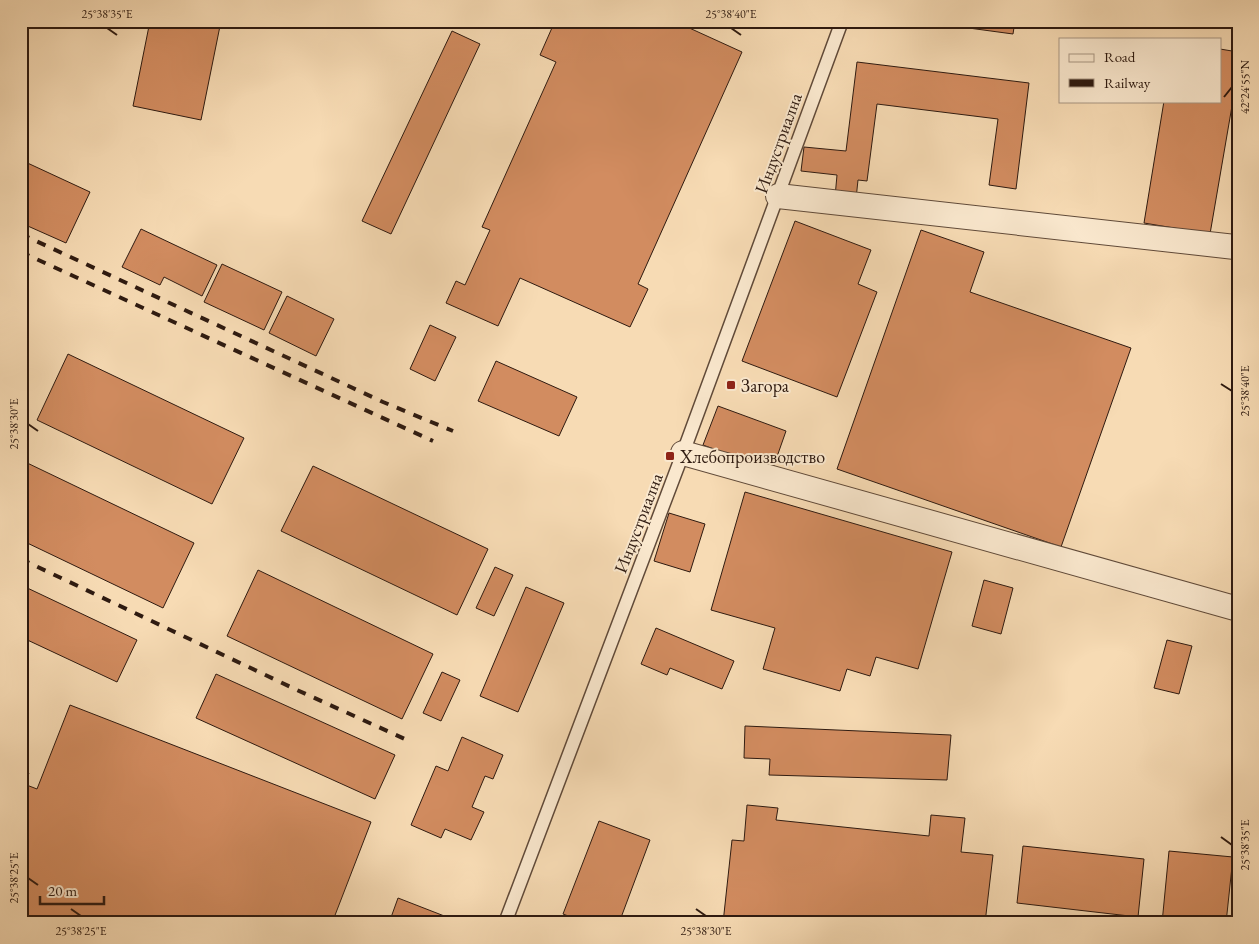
<svg xmlns="http://www.w3.org/2000/svg" width="1259" height="944" font-family="'EB Garamond',serif">
<rect width="100%" height="100%" fill="#f7dbb4"/>
<filter id="stains"><feTurbulence type="fractalNoise" baseFrequency=".004" numOctaves="4"/><feColorMatrix values="0 0 0 0 .2 0 0 0 0 .09 0 0 0 0 .02 0 0 0 .5 -.17"/></filter>
<radialGradient id="worn" r=".72"><stop offset=".6" stop-color="#630" stop-opacity="0"/><stop offset="1" stop-color="#630" stop-opacity=".3"/></radialGradient>
<path fill="#d28c60" stroke="#2e1a10" d="M 150,21 L 221,21 L 201,120 L 133,106 Z
M 555,21 L 674,21 L 742,52 L 638,284 L 648,289 L 630,327 L 520,278 L 498,326 L 446,303 L 456,281 L 465,285 L 490,230 L 482,227 L 556,62 L 540,55 Z
M 917,21 L 1015,21 L 1013,34 Z
M 452,31 L 480,44 L 391,234 L 362,221 Z
M 1220,49 L 1238,52 L 1238,71 L 1210,234 L 1144,223 L 1164,101 L 1220,101 Z
M 857,62 L 1029,83 L 1016,189 L 989,185 L 998,119 L 877,104 L 867,181 L 858,180 L 856,199 L 835,197 L 837,175 L 801,171 L 804,147 L 846,151 Z
M 21,160 L 90,192 L 66,243 L 21,223 Z
M 795,221 L 871,250 L 858,284 L 877,292 L 837,397 L 742,361 Z
M 141,229 L 217,265 L 202,296 L 164,277 L 160,285 L 122,267 Z
M 921,230 L 984,252 L 970,292 L 1131,348 L 1061,547 L 837,469 Z
M 222,264 L 282,292 L 264,330 L 204,302 Z
M 287,296 L 334,319 L 316,356 L 269,333 Z
M 430,325 L 456,337 L 435,381 L 410,369 Z
M 68,354 L 244,438 L 212,504 L 37,420 Z
M 496,361 L 577,397 L 559,436 L 478,401 Z
M 718,406 L 786,431 L 772,471 L 703,445 Z
M 21,460 L 194,543 L 163,608 L 21,540 Z
M 313,466 L 488,549 L 457,615 L 281,531 Z
M 745,492 L 952,552 L 918,669 L 876,657 L 870,676 L 847,669 L 840,691 L 763,669 L 775,628 L 711,610 Z
M 669,513 L 705,524 L 690,572 L 654,561 Z
M 495,567 L 513,575 L 494,616 L 476,608 Z
M 258,570 L 433,654 L 402,719 L 227,636 Z
M 984,580 L 1013,588 L 1001,634 L 972,626 Z
M 21,585 L 137,640 L 117,682 L 21,637 Z
M 526,587 L 564,603 L 518,712 L 480,696 Z
M 656,628 L 734,661 L 722,689 L 670,668 L 667,675 L 641,664 Z
M 1167,640 L 1192,646 L 1179,694 L 1154,688 Z
M 442,672 L 460,680 L 441,721 L 423,713 Z
M 216,674 L 395,755 L 375,799 L 196,718 Z
M 70,705 L 371,822 L 332,923 L 21,923 L 21,770 L 29,773 L 24,784 L 37,789 Z
M 745,726 L 951,735 L 947,780 L 769,775 L 770,759 L 744,758 Z
M 462,737 L 503,755 L 493,779 L 485,776 L 472,807 L 484,812 L 471,840 L 445,829 L 441,838 L 411,825 L 436,766 L 448,771 Z
M 747,805 L 778,808 L 776,820 L 929,836 L 931,815 L 965,818 L 961,852 L 993,855 L 985,923 L 723,923 L 732,840 L 744,841 Z
M 599,821 L 650,840 L 619,923 L 587,923 L 563,914 Z
M 1023,846 L 1144,859 L 1138,917 L 1017,903 Z
M 1169,851 L 1233,857 L 1226,923 L 1162,923 Z
M 398,898 L 452,919 L 451,923 L 389,923 Z"/>
<g fill="none" stroke-linecap="round" stroke-linejoin="round">
<defs>
<path id="lane" d="M 505,923 L 683,453 L 842,21"/>
<path id="street" d="M 778,196 L 1235,247 L 1238,246
M 683,453 L 1238,609"/>
</defs>
<use href="#lane" stroke="#604a39" stroke-width="15"/>
<use href="#street" stroke="#604a39" stroke-width="26"/>
<use href="#lane" stroke="#fae8ce" stroke-width="12"/>
<use href="#street" stroke="#fae8ce" stroke-width="24"/>
<path stroke="#2e1a10" stroke-width="4" stroke-dasharray="9 9" stroke-linecap="butt" d="M 21,234 L 383,402 L 453,431
M 21,252 L 433,441
M 21,559 L 297,690 L 407,740"/>
</g>
<path fill="none" stroke="#2e1a10" stroke-width="2" d="M 107,28 L 117,35M 731,28 L 741,35M 1224,97 L 1232,87M 1221,384 L 1232,391M 28,424 L 38,431M 1221,837 L 1232,845M 28,878 L 38,885M 71,909 L 81,916M 696,909 L 706,916"/>
<g fill="#8f2418" stroke="#fae8ce" stroke-width="2">
<rect x="726" y="380" width="10" height="10" rx="2.5"/>
<rect x="665" y="451" width="10" height="10" rx="2.5"/>
</g>
<g text-anchor="middle" dominant-baseline="central" stroke-width="4" stroke-linejoin="round" paint-order="stroke">
<g font-size="18" fill="#2e1a10" stroke="#fae8ce">
<text transform="translate(778 143) rotate(-70)">Индустриална</text>
<text transform="translate(638 523) rotate(-69)">Индустриална</text>
</g>
<g font-size="18" fill="#2e1a10" stroke="#fae8ce" text-anchor="start">
<text x="741" y="385">Загора</text>
<text x="680" y="456">Хлебопроизводство</text>
</g>
</g>
<rect width="1259" height="944" fill="none" stroke="#f7dbb4" stroke-width="55"/>
<rect x="1059" y="38" width="162" height="65" fill="#fae8ce" stroke="#a89682"/>
<rect x="1069" y="54" width="25" height="8" fill="#fae8ce" stroke="#a89682"/>
<text x="1104" y="62" font-size="15" fill="#2e1a10">Road</text>
<rect x="1069" y="79" width="25" height="8" fill="#2e1a10" stroke="#a89682"/>
<text x="1104" y="88" font-size="15" fill="#2e1a10">Railway</text>
<path d="M40 896v8h64v-8" fill="none" stroke="#2e1a10" stroke-width="2.5"/>
<text x="48" y="896" font-size="15" fill="#2e1a10" stroke="#fae8ce" stroke-width="4" paint-order="stroke">20 m</text>
<rect x="28" y="28" width="1204" height="888" fill="none" stroke="#2e1a10" stroke-width="2"/>
<g font-size="12" text-anchor="middle" fill="#2e1a10">
<text x="107" y="18">25°38'35"E</text>
<text x="731" y="18">25°38'40"E</text>
<text transform="translate(1245 87) rotate(-90)" y="4">42°24'55"N</text>
<text transform="translate(1245 391) rotate(-90)" y="4">25°38'40"E</text>
<text transform="translate(14 424) rotate(-90)" y="4">25°38'30"E</text>
<text transform="translate(1245 845) rotate(-90)" y="4">25°38'35"E</text>
<text transform="translate(14 878) rotate(-90)" y="4">25°38'25"E</text>
<text x="81" y="935">25°38'25"E</text>
<text x="706" y="935">25°38'30"E</text>
</g>
<rect width="100%" height="100%" filter="url(#stains)"/>
<rect width="100%" height="100%" fill="url(#worn)"/>
</svg>
